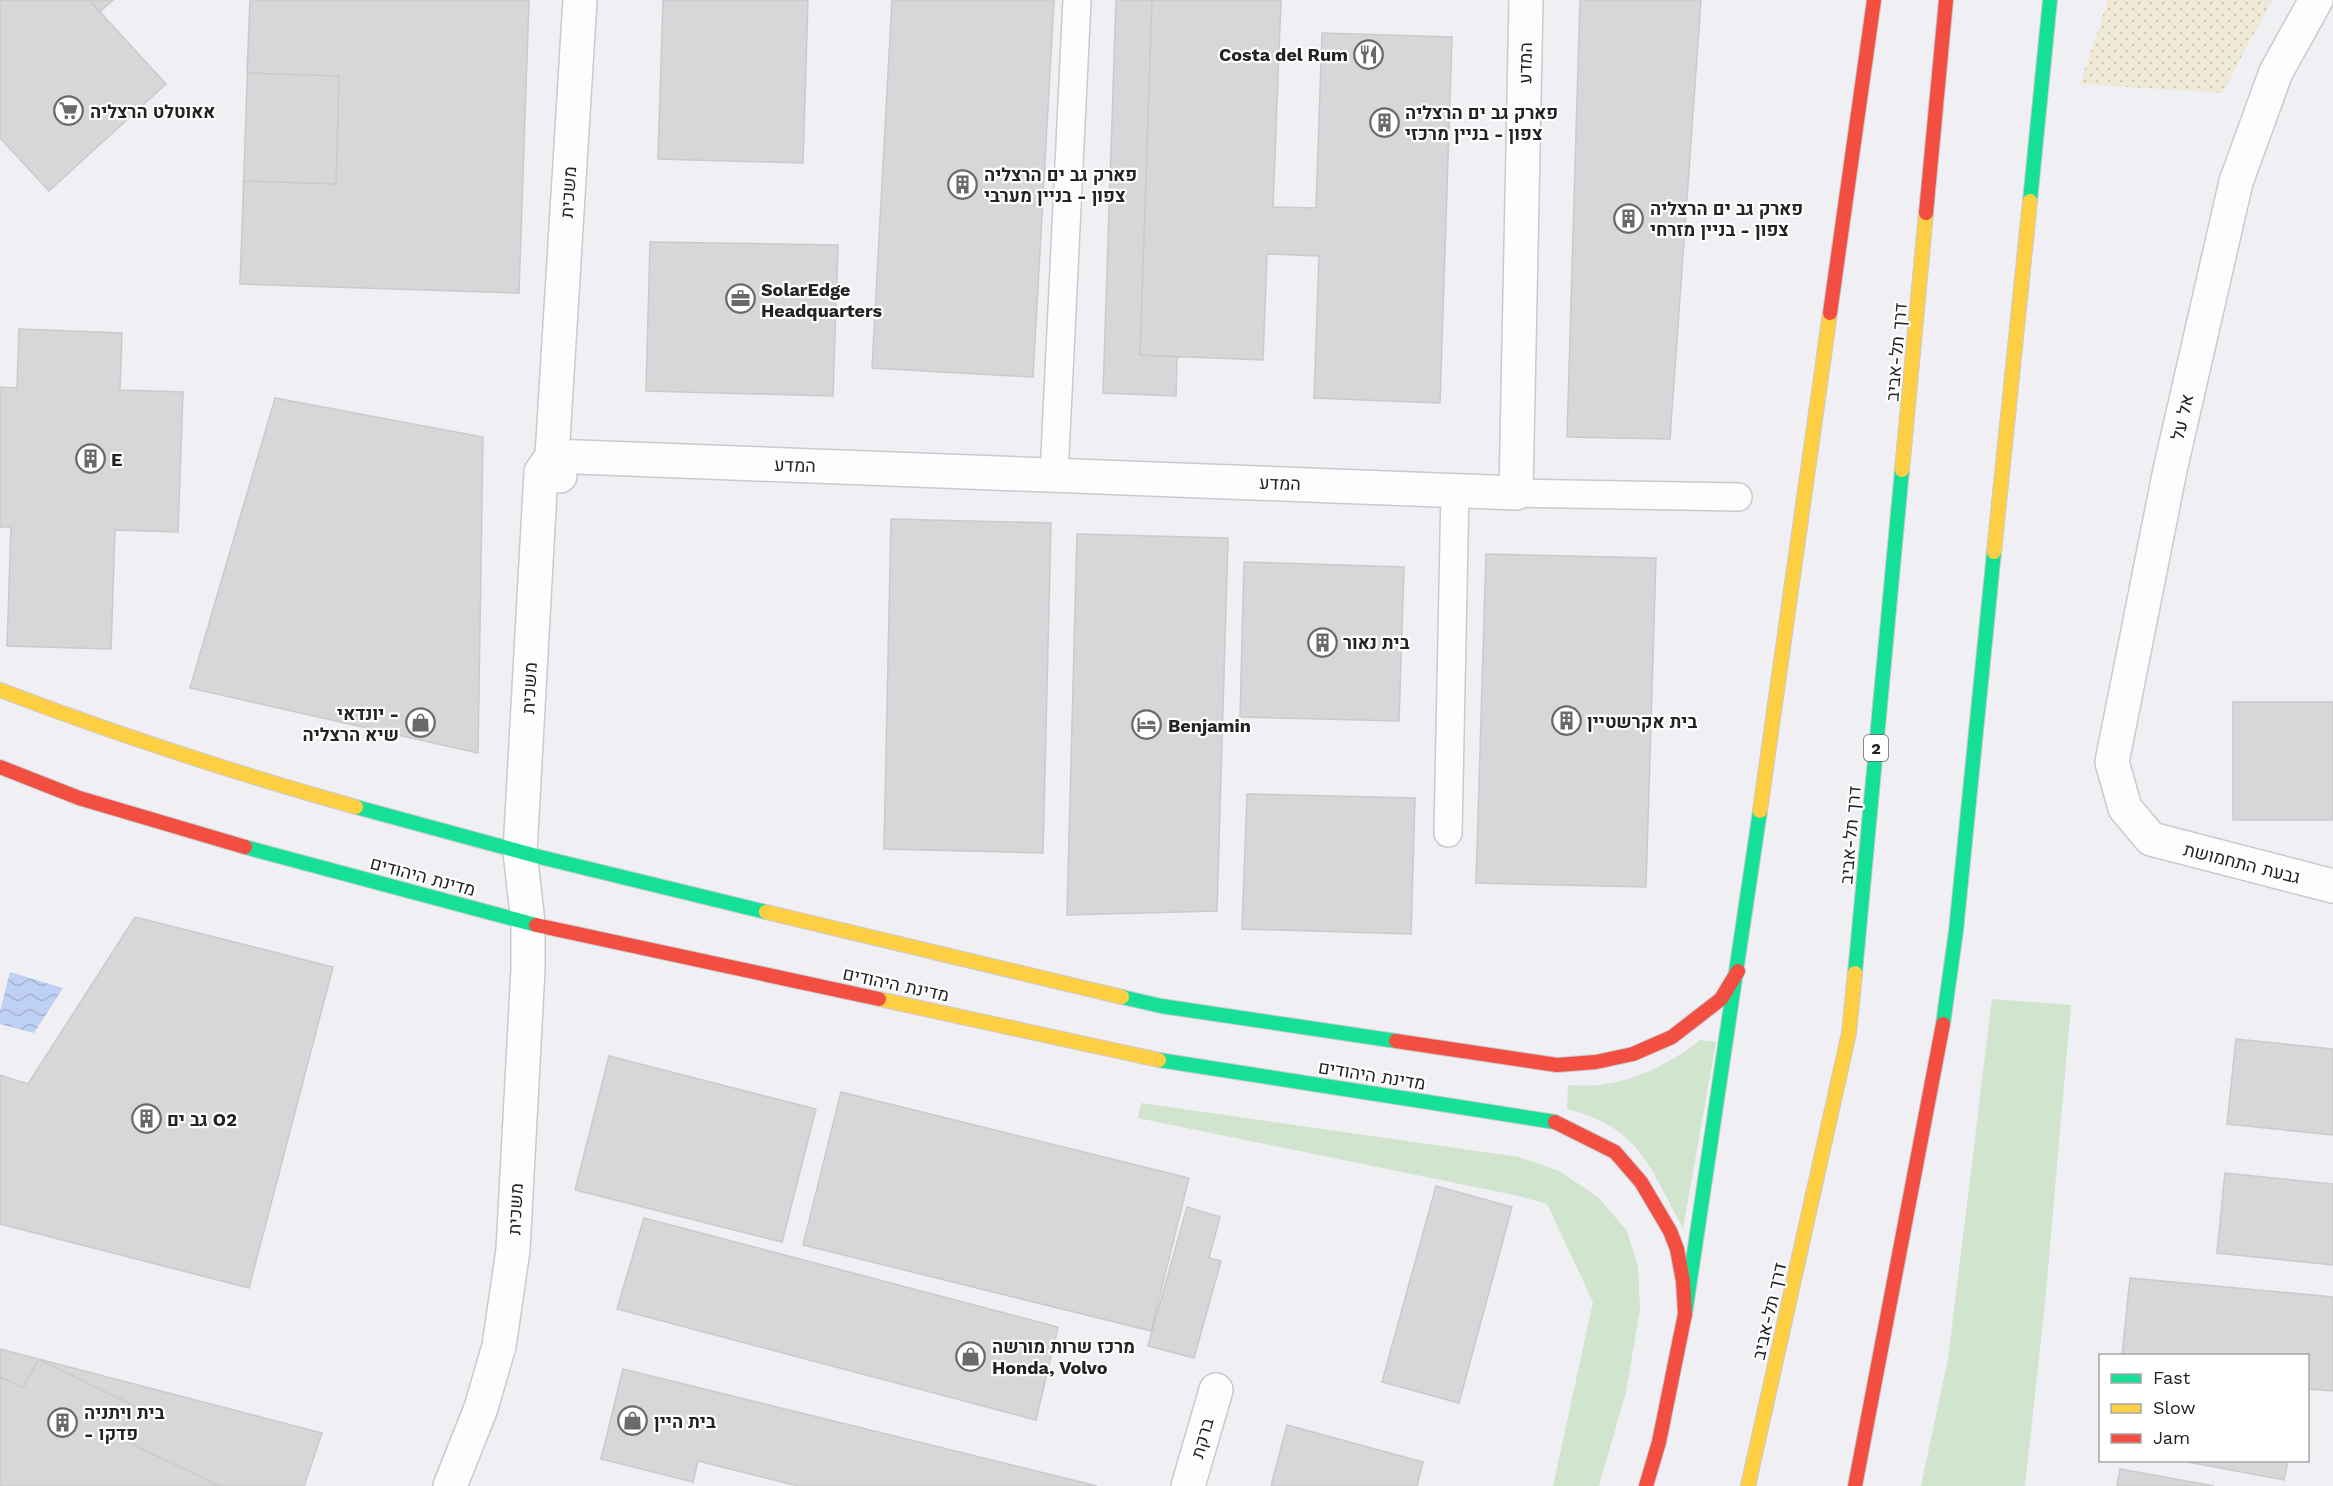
<svg xmlns="http://www.w3.org/2000/svg" width="2333" height="1486" font-family="'Work Sans',Heebo,sans-serif">
<defs>
<pattern id="sand-dots" width="8" height="8" patternUnits="userSpaceOnUse" patternTransform="scale(1.5)"><rect width="8" height="8" fill="#efead7"/><path d="M2 2h.1M6 6h.1" fill="none" stroke="#cdc8b8" stroke-width="1.8" stroke-linecap="round"/></pattern>
<pattern id="water-waves" width="16" height="10" patternUnits="userSpaceOnUse" patternTransform="scale(1.5)"><rect width="16" height="10" fill="#bed1f5"/><path d="M0 5q4-4 8 0t8 0" fill="none" stroke="#a3b3d2"/></pattern>
</defs>
<rect width="100%" height="100%" fill="#efeff4"/>
<path fill="#d0e4ce" d="M 1992,999 L 2071,1005 L 2045,1303 L 2025,1486 L 1921,1486 L 1948,1359 Z
M 1700,1040 L 1716,1042 L 1683,1228 C 1650,1169 1641,1127 1567,1109 L 1568,1085 C 1617,1090 1662,1070 1700,1040 Z
M 1141,1103 L 1519,1157 L 1559,1171 L 1598,1197 L 1627,1231 L 1638,1267 L 1640,1309 L 1626,1392 L 1599,1486 L 1553,1486 L 1593,1302 L 1547,1204 L 1519,1196 L 1138,1118 Z"/>
<path fill="url(#sand-dots)" d="M 2108,0 L 2272,0 L 2222,93 L 2080,84 Z"/>
<path fill="url(#water-waves)" d="M 10,972 L 63,988 L 34,1033 L 0,1024 L 0,1011 Z"/>
<path fill="#d7d6d8" stroke="#cbcacb" stroke-width="1.5" d="M 0,0 L 113,0 L 100,12 L 166,84 L 49,191 L 0,138 Z
M 0,0 L 89,0 L 166,84 L 49,191 L 0,138 Z
M 250,0 L 529,0 L 519,293 L 240,284 L 244,181 L 336,184 L 339,76 L 247,73 Z
M 250,0 L 529,0 L 519,293 L 240,284 Z
M 663,0 L 808,0 L 803,163 L 658,159 Z
M 892,0 L 1054,0 L 1033,377 L 872,368 Z
M 1116,0 L 1152,0 L 1140,355 L 1177,357 L 1176,396 L 1103,393 Z
M 1152,0 L 1281,0 L 1273,207 L 1316,208 L 1322,33 L 1452,37 L 1440,403 L 1314,398 L 1319,256 L 1267,254 L 1263,360 L 1140,355 Z
M 1580,0 L 1701,0 L 1670,439 L 1567,437 Z
M 650,242 L 838,245 L 833,396 L 646,391 Z
M 19,329 L 122,333 L 120,390 L 183,392 L 178,532 L 115,530 L 111,649 L 7,646 L 11,527 L 0,527 L 0,387 L 17,388 Z
M 275,398 L 483,437 L 478,753 L 190,688 Z
M 891,519 L 1051,523 L 1043,853 L 884,849 Z
M 1077,534 L 1228,538 L 1217,911 L 1067,915 Z
M 1486,554 L 1656,558 L 1646,887 L 1476,883 Z
M 1244,562 L 1404,567 L 1399,721 L 1240,717 Z
M 2233,702 L 2333,702 L 2333,820 L 2233,820 Z
M 1247,794 L 1415,798 L 1411,934 L 1242,929 Z
M 135,917 L 333,967 L 249,1288 L 0,1224 L 0,1075 L 28,1084 Z
M 2236,1039 L 2333,1049 L 2333,1135 L 2227,1124 Z
M 609,1056 L 816,1109 L 782,1242 L 575,1190 Z
M 841,1092 L 1189,1178 L 1151,1331 L 803,1245 Z
M 2225,1173 L 2333,1184 L 2333,1265 L 2217,1253 Z
M 1436,1186 L 1512,1207 L 1459,1403 L 1382,1382 Z
M 1187,1207 L 1220,1217 L 1209,1258 L 1221,1261 L 1194,1358 L 1148,1346 Z
M 644,1218 L 1058,1327 L 1036,1420 L 617,1309 Z
M 2130,1278 L 2333,1297 L 2333,1391 L 2308,1389 L 2308,1356 L 2122,1356 Z
M 0,1349 L 322,1433 L 304,1486 L 0,1486 Z
M 38,1359 L 135,1406 L 119,1438 L 220,1486 L 0,1486 L 0,1377 L 23,1388 Z
M 623,1369 L 1097,1486 L 798,1486 L 698,1461 L 693,1482 L 601,1459 Z
M 1287,1425 L 1423,1462 L 1417,1486 L 1271,1486 Z
M 2177,1460 L 2288,1460 L 2284,1480 Z
M 2120,1469 L 2214,1486 L 2117,1486 Z"/>
<g fill="none" stroke-linecap="round" stroke-linejoin="round">
<defs>
<path id="lane" d="M 1054,475 L 1077,0
M 1516,493 L 1738,497
M 1448,833 L 1455,490"/>
<path id="street" d="M 2316,0 L 2276,72 L 2236,182 L 2170,470 L 2112,762 L 2125,808 L 2151,839 L 2333,886
M 552,456 L 1516,493 L 1526,0
M 560,476 L 552,456 L 580,0
M 450,1486 L 481,1408 L 499,1346 L 513,1250 L 528,969 L 528,923 L 520,852 L 541,472 L 552,456
M 1188,1486 L 1216,1390"/>
<path id="fast" d="M 2030,201 L 2050,0
M 356,807 L 540,857 L 766,912
M 245,847 L 536,925
M 1855,973 L 1902,470
M 1122,997 L 1161,1006 L 1396,1041
M 1943,1024 L 1956,931 L 1994,552
M 1159,1060 L 1555,1122
M 1685,1314 L 1760,811"/>
<path id="slow" d="M 1902,470 L 1926,213
M 1994,552 L 2030,201
M 0,690 C 118,735 235,773 356,807
M 1760,811 L 1830,313
M 766,912 L 1122,997
M 879,999 L 1159,1060
M 1748,1486 L 1849,1033 L 1855,973"/>
<path id="jam" d="M 1926,213 L 1946,0
M 1830,313 L 1874,0
M 0,767 L 79,798 L 245,847
M 536,925 L 879,999
M 1396,1041 L 1557,1065 L 1596,1062 L 1633,1054 L 1672,1037 L 1721,999 L 1738,971
M 1555,1122 L 1615,1152 L 1641,1182 L 1670,1231 L 1677,1249 L 1683,1281 L 1685,1314 L 1659,1442 L 1646,1486
M 1855,1486 L 1943,1024"/>
</defs>
<use href="#lane" stroke="#cacace" stroke-width="30"/>
<use href="#street" stroke="#cacace" stroke-width="36"/>
<use href="#fast" stroke="#cacace" stroke-width="16"/>
<use href="#slow" stroke="#cacace" stroke-width="16"/>
<use href="#jam" stroke="#cacace" stroke-width="16"/>
<use href="#lane" stroke="#fdfdfd" stroke-width="27"/>
<use href="#street" stroke="#fdfdfd" stroke-width="33"/>
<use href="#fast" stroke="#16e098" stroke-width="14"/>
<use href="#slow" stroke="#ffcf43" stroke-width="14"/>
<use href="#jam" stroke="#f24e42" stroke-width="14"/>
</g>
<defs>
<symbol id="restaurant-ring" viewBox="-11 -11 22 22"><circle r="9.5" fill="#fff" stroke="#6a6a6d" stroke-width="1.5"/><path d="M-5-6h1v4h1v-4h1v4h1v-4h1v5L-1.5 .5V6h-2V.5L-5-1ZM5-6V6H3V1.5H1.5Q1.5-4 5-6Z" fill="#6a6a6d"/></symbol>
<symbol id="supermarket-ring" viewBox="-11 -11 22 22"><circle r="9.5" fill="#fff" stroke="#6a6a6d" stroke-width="1.5"/><path d="M-6-5.5h2.5l.6 2H6L4.5 2H-2.5L-4.4-4H-6ZM-1.5 3.2a1.3 1.3 0 1 0 .1 0ZM3 3.2a1.3 1.3 0 1 0 .1 0Z" fill="#6a6a6d"/></symbol>
<symbol id="building-ring" viewBox="-11 -11 22 22"><circle r="9.5" fill="#fff" stroke="#6a6a6d" stroke-width="1.5"/><path d="M-4-6H4V6H1V3H-1V6H-4ZM-2.5-4.3h1.7v1.8h-1.7ZM.8-4.3h1.7v1.8H.8ZM-2.5-1h1.7V.8h-1.7ZM.8-1h1.7V.8H.8Z" fill="#6a6a6d"/></symbol>
<symbol id="office-ring" viewBox="-11 -11 22 22"><circle r="9.5" fill="#fff" stroke="#6a6a6d" stroke-width="1.5"/><path d="M-6-3h4V-5.5h4V-3h4V5H-6ZM-1-4.5V-3h2v-1.5ZM-6 0V1H6V0Z" fill="#6a6a6d"/></symbol>
<symbol id="shop-ring" viewBox="-11 -11 22 22"><circle r="9.5" fill="#fff" stroke="#6a6a6d" stroke-width="1.5"/><path d="M-5-2.5h2.3a2.7 3.5 0 0 1 5.4 0H5L5.5 6h-11ZM-1.5-2.5h3a1.5 2.3 0 0 0-3 0Z" fill="#6a6a6d"/></symbol>
<symbol id="hotel-ring" viewBox="-11 -11 22 22"><circle r="9.5" fill="#fff" stroke="#6a6a6d" stroke-width="1.5"/><path d="M-6-4.5h1.5V1H6V5H4.5V3h-9V5H-6ZM-4 0a1.8 1.8 0 1 1 3.6 0ZM.5 0V-2.5h3Q6-2.5 6 0Z" fill="#6a6a6d"/></symbol>
</defs>
<g fill-rule="evenodd">
<use href="#restaurant-ring" x="1352" y="38" width="33" height="33"/>
<use href="#supermarket-ring" x="52" y="94" width="33" height="33"/>
<use href="#building-ring" x="1368" y="106" width="33" height="33"/>
<use href="#building-ring" x="946" y="168" width="33" height="33"/>
<use href="#building-ring" x="1612" y="202" width="33" height="33"/>
<use href="#office-ring" x="724" y="282" width="33" height="33"/>
<use href="#building-ring" x="74" y="442" width="33" height="33"/>
<use href="#building-ring" x="1306" y="626" width="33" height="33"/>
<use href="#building-ring" x="1550" y="704" width="33" height="33"/>
<use href="#shop-ring" x="404" y="706" width="33" height="33"/>
<use href="#hotel-ring" x="1130" y="708" width="33" height="33"/>
<use href="#building-ring" x="130" y="1102" width="33" height="33"/>
<use href="#shop-ring" x="954" y="1340" width="33" height="33"/>
<use href="#shop-ring" x="616" y="1404" width="33" height="33"/>
<use href="#building-ring" x="46" y="1406" width="33" height="33"/>
</g>
<g text-anchor="middle" dominant-baseline="central" stroke-width="4.5" stroke-linejoin="round" paint-order="stroke">
<rect fill="#fff" stroke="#656566" stroke-width="1.5" x="1864" y="735" width="24" height="26" rx="4.5"/>
<g font-size="16" font-weight="bold" fill="#232325">
<text x="1876" y="748">2</text>
</g>
<g font-size="18" font-weight="bold" fill="#232325" stroke="#fff" text-anchor="start">
<text x="1348" y="54" text-anchor="end">Costa del Rum</text>
<text x="90" y="111">אאוטלט הרצליה</text>
<text x="1405" y="112">פארק גב ים הרצליה<tspan x="1405" dy="21">צפון - בניין מרכזי</tspan></text>
<text x="984" y="174">פארק גב ים הרצליה<tspan x="984" dy="21">צפון - בניין מערבי</tspan></text>
<text x="1650" y="208">פארק גב ים הרצליה<tspan x="1650" dy="21">צפון - בניין מזרחי</tspan></text>
<text x="761" y="289">SolarEdge<tspan x="761" dy="21">Headquarters</tspan></text>
<text x="111" y="459">E</text>
<text x="1343" y="642">בית נאור</text>
<text x="399" y="713" text-anchor="end">יונדאי -<tspan x="399" dy="21">שיא הרצליה</tspan></text>
<text x="1587" y="721">בית אקרשטיין</text>
<text x="1168" y="725">Benjamin</text>
<text x="167" y="1119">גב ים O2</text>
<text x="992" y="1346">מרכז שרות מורשה<tspan x="992" dy="21">Honda, Volvo</tspan></text>
<text x="84" y="1412">בית ויתניה<tspan x="84" dy="21">- פדקו</tspan></text>
<text x="654" y="1421">בית היין</text>
</g>
<g font-size="18" fill="#232325" stroke="#fff">
<text transform="translate(1525 63) rotate(-89)">המדע</text>
<text transform="translate(568 192) rotate(-86)">משכית</text>
<text transform="translate(1896 352) rotate(-85)">דרך תל-אביב</text>
<text transform="translate(2182 417) rotate(-77)">אל על</text>
<text transform="translate(795 465) rotate(2)">המדע</text>
<text transform="translate(1280 483) rotate(2)">המדע</text>
<text transform="translate(529 688) rotate(-87)">משכית</text>
<text transform="translate(1850 835) rotate(-85)">דרך תל-אביב</text>
<text transform="translate(2242 863) rotate(14)">גבעת התחמושת</text>
<text transform="translate(423 876) rotate(15)">מדינת היהודים</text>
<text transform="translate(896 984) rotate(12)">מדינת היהודים</text>
<text transform="translate(1372 1075) rotate(9)">מדינת היהודים</text>
<text transform="translate(515 1209) rotate(-87)">משכית</text>
<text transform="translate(1769 1311) rotate(-77)">דרך תל-אביב</text>
<text transform="translate(1202 1438) rotate(-74)">ברקת</text>
</g>
</g>
<rect x="2099" y="1354" width="210" height="108" fill="#ffffff" stroke="#a7a7a8" stroke-width="1.5"/>
<rect x="2111" y="1374" width="30" height="9" fill="#16e098" stroke="#a7a7a8" stroke-width="1.5"/>
<text x="2153" y="1384" font-size="18" fill="#232325">Fast</text>
<rect x="2111" y="1404" width="30" height="9" fill="#ffcf43" stroke="#a7a7a8" stroke-width="1.5"/>
<text x="2153" y="1414" font-size="18" fill="#232325">Slow</text>
<rect x="2111" y="1434" width="30" height="9" fill="#f24e42" stroke="#a7a7a8" stroke-width="1.5"/>
<text x="2153" y="1444" font-size="18" fill="#232325">Jam</text>
</svg>
